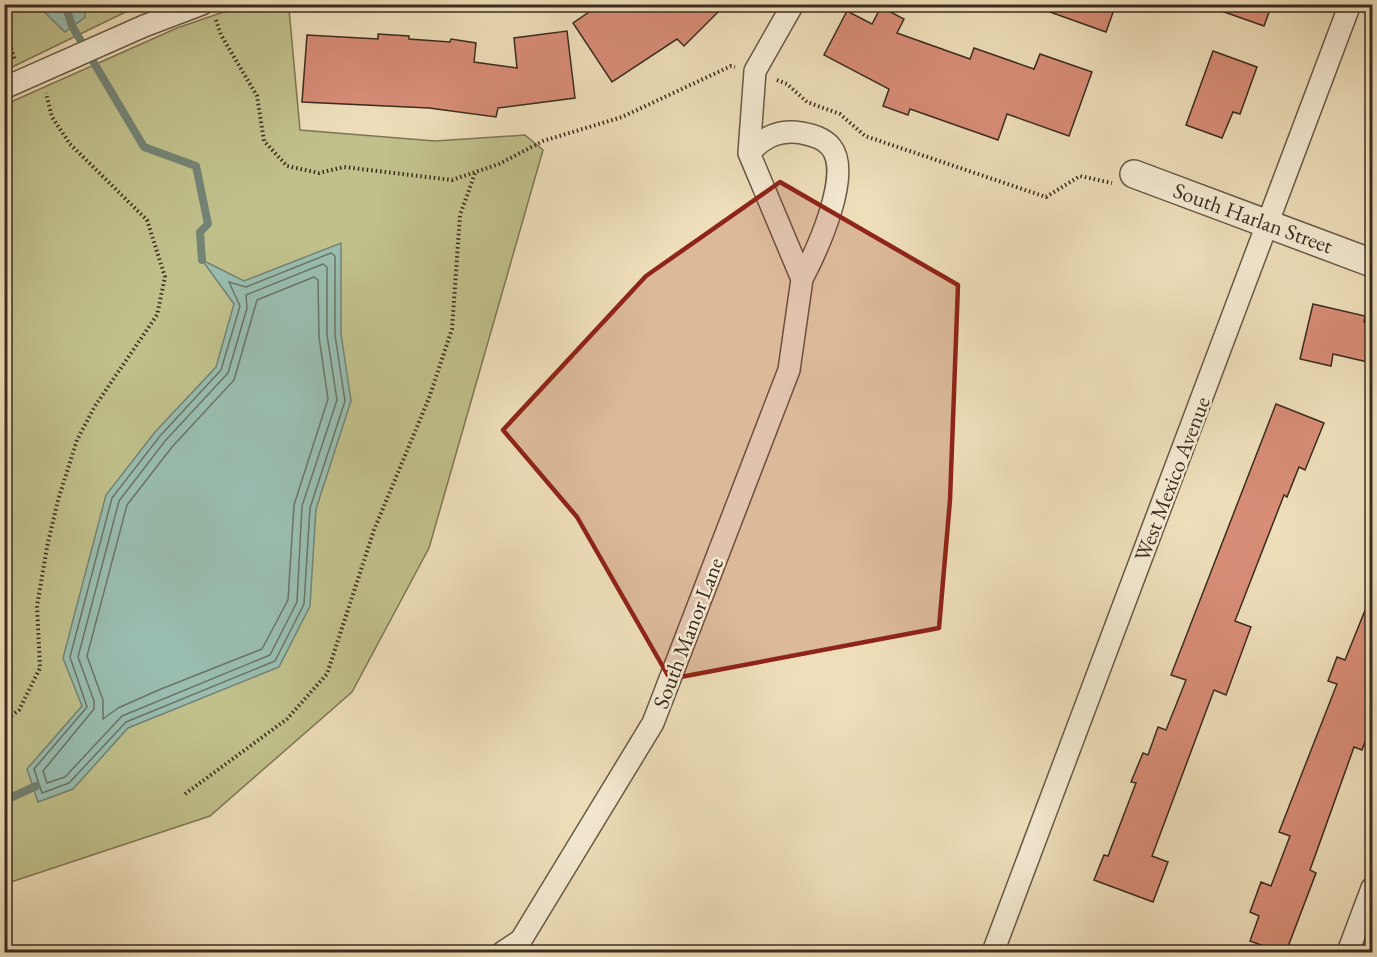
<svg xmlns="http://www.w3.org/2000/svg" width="1377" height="957" font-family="'EB Garamond',serif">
<rect width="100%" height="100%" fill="#eedfba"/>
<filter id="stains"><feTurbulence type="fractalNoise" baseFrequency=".00333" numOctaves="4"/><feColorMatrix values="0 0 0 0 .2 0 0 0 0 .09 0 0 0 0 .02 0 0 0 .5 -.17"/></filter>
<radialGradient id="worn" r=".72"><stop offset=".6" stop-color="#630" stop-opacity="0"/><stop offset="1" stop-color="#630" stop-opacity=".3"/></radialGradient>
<path fill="#c0c08b" stroke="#7e7655" stroke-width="1.5" d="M 4,5 L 140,4 L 140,5 L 8,69 L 5,46 Z
M 235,8 L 289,9 L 300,130 L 435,141 L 525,135 L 543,150 L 429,548 L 352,692 L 210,816 L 5,884 L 4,105 L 177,28 Z"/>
<path fill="#99bdaf" stroke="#738375" stroke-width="1.5" d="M 37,5 L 86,5 L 85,17 L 65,32 Z
M 341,243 L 341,334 L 351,401 L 316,509 L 310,606 L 279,667 L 128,728 L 73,789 L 38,802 L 27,769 L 82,706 L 63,658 L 106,495 L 155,432 L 216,367 L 234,304 L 202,260 L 244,281 Z"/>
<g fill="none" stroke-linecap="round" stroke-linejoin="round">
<path stroke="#6a7467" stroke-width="1.5" d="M 331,253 L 335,256 L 335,335 L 345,401 L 310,508 L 304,604 L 275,661 L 126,722 L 69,783 L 42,793 L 34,769 L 87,707 L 70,657 L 112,498 L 160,436 L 221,370 L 240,306 L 229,282 L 246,287 Z
M 323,264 L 327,267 L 327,335 L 337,400 L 302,506 L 297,602 L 270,655 L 122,716 L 65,777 L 47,783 L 43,771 L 94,709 L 94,701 L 78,657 L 119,501 L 165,441 L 228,373 L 247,308 L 246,295 Z
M 314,277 L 318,280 L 319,337 L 328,399 L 294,505 L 288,600 L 262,649 L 161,689 L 118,708 L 103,719 L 103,700 L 87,656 L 127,505 L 172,447 L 234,380 L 257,300 Z"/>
<path stroke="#738375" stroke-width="8" d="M 65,4 L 72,26 L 144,147 L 196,166 L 208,224 L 200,232 L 202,260
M 4,797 L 10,798 L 36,786"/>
</g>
<path fill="#d88d77" stroke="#3b2c1f" stroke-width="1.5" d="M 601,4 L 726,4 L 684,46 L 677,39 L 612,82 L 573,23 Z
M 1037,4 L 1116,4 L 1106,32 L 1036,7 Z
M 1211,4 L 1272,4 L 1264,26 L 1210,7 Z
M 881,7 L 904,19 L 897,33 L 970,59 L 974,48 L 1034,69 L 1040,54 L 1092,72 L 1069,136 L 1007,114 L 998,140 L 910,109 L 908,115 L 883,106 L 889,89 L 824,55 L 847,11 L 872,24 Z
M 567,31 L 575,98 L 498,108 L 496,117 L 429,108 L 302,102 L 307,35 L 378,39 L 378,34 L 409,36 L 409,39 L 450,42 L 451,39 L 476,43 L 474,62 L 517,68 L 514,38 Z
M 1213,51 L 1257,67 L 1240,114 L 1233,112 L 1222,138 L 1186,125 Z
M 1313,304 L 1365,316 L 1364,322 L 1372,324 L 1372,363 L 1333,354 L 1331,366 L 1300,359 Z
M 1276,404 L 1324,423 L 1305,470 L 1299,467 L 1287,497 L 1284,495 L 1235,621 L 1251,627 L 1226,695 L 1214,690 L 1152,856 L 1168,862 L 1153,902 L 1094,880 L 1104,855 L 1108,856 L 1136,783 L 1131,782 L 1143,753 L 1148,755 L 1158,727 L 1166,730 L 1186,680 L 1171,675 Z
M 1372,593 L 1372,722 L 1362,750 L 1354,747 L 1310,870 L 1316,873 L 1286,952 L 1280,952 L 1250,941 L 1259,916 L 1250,912 L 1261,882 L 1271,886 L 1290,836 L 1279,832 L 1337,684 L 1328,681 L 1337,657 L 1345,660 Z"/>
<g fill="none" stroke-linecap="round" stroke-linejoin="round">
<defs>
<path id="minor" d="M 4,88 L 144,26 L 202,4
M 749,153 C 764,137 779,129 802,133 C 812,135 824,138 831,147 C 853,174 816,252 802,279
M 503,952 L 521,940 L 653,723 L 789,370 L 802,279 L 749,153 L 755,71 L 793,4
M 993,952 L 1350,4
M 1348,952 L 1372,888"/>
<path id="tertiary" d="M 1134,174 L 1372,263"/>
</defs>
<use href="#minor" stroke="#685946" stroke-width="24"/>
<use href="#tertiary" stroke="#685946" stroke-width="30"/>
<path stroke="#3b2c1f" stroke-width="4" stroke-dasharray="1.5 3" stroke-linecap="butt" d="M 216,20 L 221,35 L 257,96 L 264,141 L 287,166 L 319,173 L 344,167 L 452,180 L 499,164 L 543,141 L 622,117 L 731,66 L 735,67
M 4,27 L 15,60
M 777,80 L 787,84 L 807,102 L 840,114 L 865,136 L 1046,197 L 1080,176 L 1112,183
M 4,721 L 19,710 L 40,668 L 37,606 L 47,547 L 58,500 L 77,440 L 95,406 L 157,315 L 165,277 L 147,220 L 70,144 L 52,117 L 46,93
M 185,794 L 287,719 L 327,674 L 374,530 L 429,398 L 452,329 L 460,215 L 475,173"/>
<use href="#minor" stroke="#f4ead2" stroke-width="21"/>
<use href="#tertiary" stroke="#f4ead2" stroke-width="27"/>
</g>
<path fill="#8f2418" fill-opacity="0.2" stroke="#8f2418" stroke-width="4.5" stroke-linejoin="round" d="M 780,182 L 958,285 L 950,500 L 939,628 L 670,679 L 577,517 L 503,430 L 646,276 Z"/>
<g text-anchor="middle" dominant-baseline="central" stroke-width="5" stroke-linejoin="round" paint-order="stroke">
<g font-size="22" fill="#3b2c1f" stroke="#f4ead2">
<text transform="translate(1253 218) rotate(20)">South Harlan Street</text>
<text transform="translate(1172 479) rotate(-69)">West Mexico Avenue</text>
<text transform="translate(688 633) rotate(-69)">South Manor Lane</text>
</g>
</g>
<rect width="1377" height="957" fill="none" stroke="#eedfba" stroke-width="24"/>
<rect x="6" y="6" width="1365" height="945" fill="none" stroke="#3b2c1f" stroke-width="3"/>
<rect x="12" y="12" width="1353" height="933" fill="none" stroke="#3b2c1f" stroke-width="1.5"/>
<rect width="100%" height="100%" filter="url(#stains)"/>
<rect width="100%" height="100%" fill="url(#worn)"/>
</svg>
